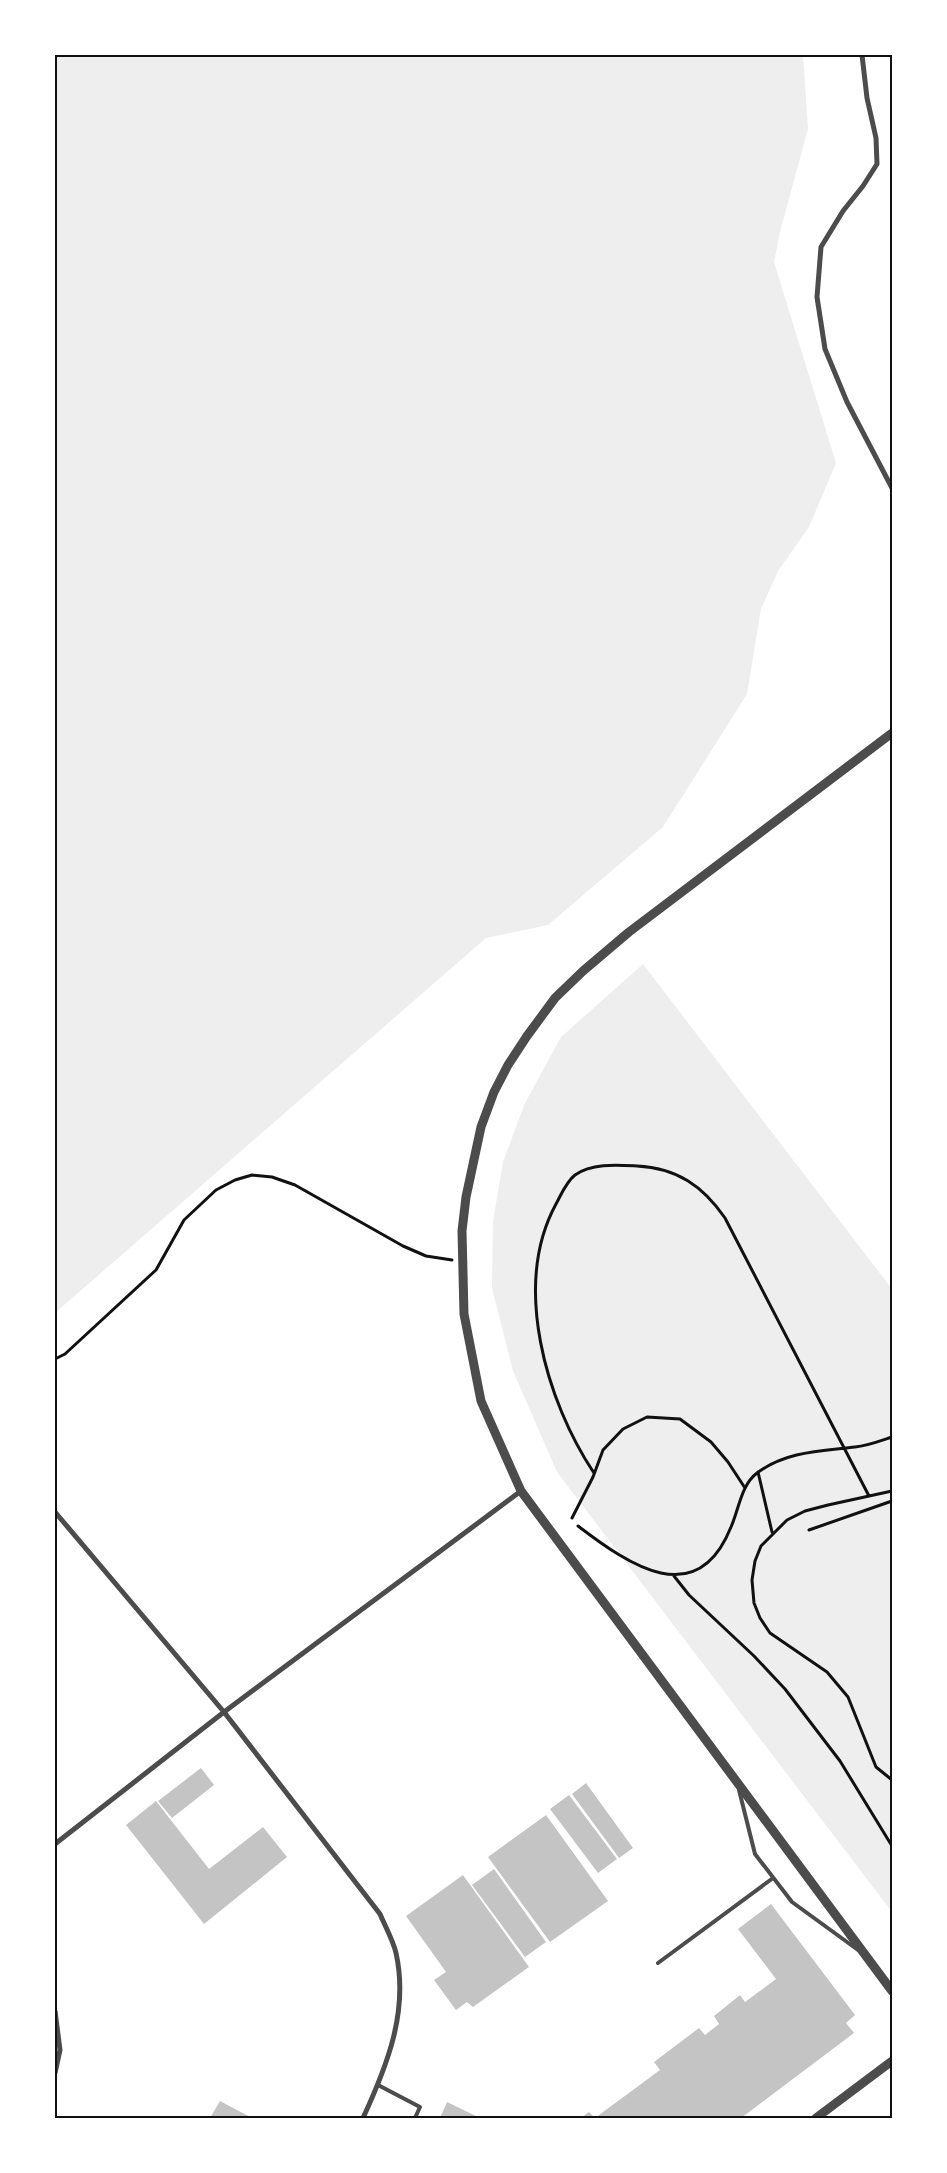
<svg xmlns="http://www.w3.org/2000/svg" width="947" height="2173" font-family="'Work Sans',sans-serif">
<rect width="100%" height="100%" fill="#fff"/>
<path fill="#eee" d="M 55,55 L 803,55 L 808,129 L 781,228 L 774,262 L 836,463 L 809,527 L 778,571 L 761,609 L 747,694 L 663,827 L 548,925 L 486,938 L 55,1313 Z
M 643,964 L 892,1289 L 892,1912 L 557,1472 L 513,1371 L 492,1288 L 493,1221 L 503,1162 L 525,1103 L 561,1037 Z"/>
<path fill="#c4c4c4" d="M 201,1768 L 214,1785 L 172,1818 L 158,1801 Z
M 586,1783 L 633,1848 L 619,1858 L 572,1794 Z
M 569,1795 L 617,1859 L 598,1873 L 550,1809 Z
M 156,1801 L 209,1869 L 263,1827 L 287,1857 L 204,1924 L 126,1825 Z
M 546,1815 L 608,1901 L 550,1942 L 488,1857 Z
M 494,1869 L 546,1942 L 525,1957 L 472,1885 Z
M 463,1875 L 529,1967 L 473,2007 L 467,2002 L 456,2010 L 434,1980 L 446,1972 L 406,1916 Z
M 771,1904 L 855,2015 L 846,2023 L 854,2033 L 741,2118 L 595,2118 L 660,2070 L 654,2062 L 699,2028 L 705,2035 L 719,2024 L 714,2016 L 740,1995 L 745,2002 L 776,1979 L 738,1929 Z
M 220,2101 L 252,2118 L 210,2118 Z
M 447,2102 L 480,2118 L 440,2118 Z
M 589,2112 L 595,2118 L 581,2118 Z"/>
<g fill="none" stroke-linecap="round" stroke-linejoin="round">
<path stroke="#111" stroke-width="3" d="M 55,1359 L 65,1354 L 156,1270 L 184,1220 L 216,1190 L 235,1180 L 252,1175 L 272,1177 L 295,1185 L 403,1246 L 426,1256 L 452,1260
M 758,1472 L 772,1532
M 594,1473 C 546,1401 512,1285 556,1204 C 561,1195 566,1182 575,1175 C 592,1163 617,1165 637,1166 C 677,1168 703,1186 725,1218 L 869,1496
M 892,1491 L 828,1505 L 805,1511 L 787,1520 L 761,1546 L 755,1561 L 752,1580 L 754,1603 L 760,1618 L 770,1633 L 827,1672 L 848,1697 L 876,1767 L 892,1780
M 572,1518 L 593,1477 L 603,1450 L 623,1429 L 647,1417 L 680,1419 L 711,1442 L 728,1462 L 745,1488
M 578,1526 C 629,1565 697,1612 731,1527 C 739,1509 741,1485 757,1473 C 786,1451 822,1451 855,1447 C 867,1446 880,1441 892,1437
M 809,1530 L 892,1501
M 674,1576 L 689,1595 L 754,1656 L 785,1689 L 840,1761 L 892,1846"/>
<path stroke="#4c4c4c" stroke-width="4" d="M 739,1790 L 755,1854 L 792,1902 L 858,1950
M 658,1963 L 773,1878
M 378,2085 L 420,2107 L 415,2118"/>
<path stroke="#4c4c4c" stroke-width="5" d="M 862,55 L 867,98 L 876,138 L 877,164 L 863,186 L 843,211 L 821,247 L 817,297 L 825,349 L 847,402 L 892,488
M 55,1512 L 224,1712 L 380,1914 C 385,1926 393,1940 396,1953 C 409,2011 387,2066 363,2118
M 55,1844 L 224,1712 L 521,1491
M 55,2011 L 60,2050 L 55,2073"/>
<path stroke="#4c4c4c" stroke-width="9" d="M 892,733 L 629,932 L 583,971 L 555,998 L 527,1036 L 508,1065 L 494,1092 L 481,1127 L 466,1197 L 462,1231 L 464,1314 L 481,1401 L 521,1491 L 892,1991
M 816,2118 L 892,2061"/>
</g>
<rect width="947" height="2173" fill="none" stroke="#ffffff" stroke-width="112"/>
<rect x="56" y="56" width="835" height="2061" fill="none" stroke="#111" stroke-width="2"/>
</svg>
